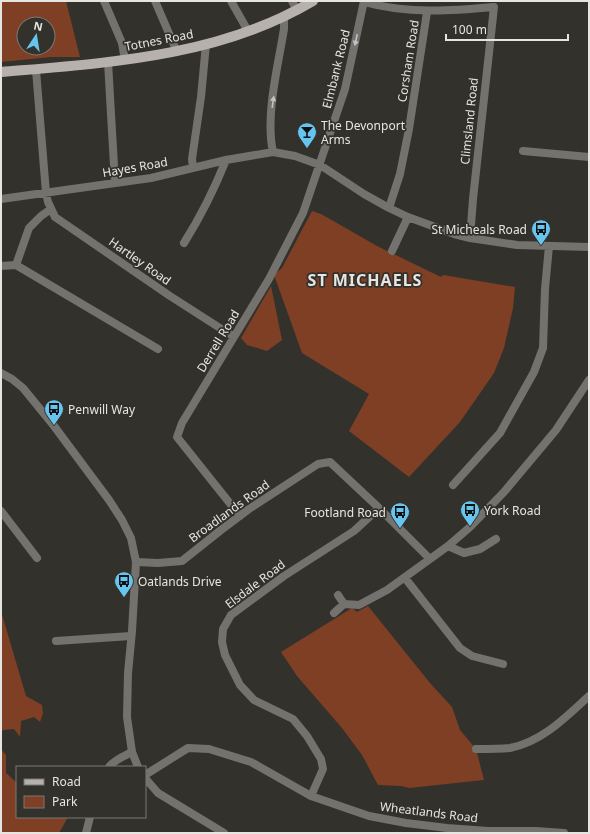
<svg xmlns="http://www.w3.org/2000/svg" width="590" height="834" font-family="'Noto Sans',sans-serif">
<rect width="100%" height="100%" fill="#33312c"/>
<path fill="#7f3f24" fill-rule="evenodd" d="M 1,1 L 66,1 L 80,57 L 51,57 L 1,62 ZM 24,24 L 48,24 L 48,48 L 24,48 Z
M 312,211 L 321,214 L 377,246 L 441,277 L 443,275 L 515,287 L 513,308 L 504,348 L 494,373 L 460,422 L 409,477 L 349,431 L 369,394 L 302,353 L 274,275 L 282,268 Z
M 271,286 L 282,340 L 267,351 L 247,345 L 241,338 Z
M 368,606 L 430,683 L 452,707 L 460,730 L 476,749 L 484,780 L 409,788 L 401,786 L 378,785 L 362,755 L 342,728 L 297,676 L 281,652 L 352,608 L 357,612 Z
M 1,611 L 26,696 L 42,705 L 43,713 L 40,722 L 34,717 L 21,721 L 20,737 L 14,729 L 3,730 L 1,732 Z
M 1,749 L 6,755 L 6,773 L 17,783 L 17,817 L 68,817 L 59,833 L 1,833 Z"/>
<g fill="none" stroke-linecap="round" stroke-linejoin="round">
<path stroke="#74726f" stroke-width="8" d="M 104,1 L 122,43 L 125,60
M 155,1 L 177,52
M 231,1 L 248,31
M 292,1 L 297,11
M 364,2 C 407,14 450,11 494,7 L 473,199 L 470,238
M 108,62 L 115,183
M 36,70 L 46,193 L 48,202 L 55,217 L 170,296 L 234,337
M 523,151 L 589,157
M 273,152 C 265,116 278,66 284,29 L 284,17
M 193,168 L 192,159 L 201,97 L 206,44
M 1,199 L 151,178 L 226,160 L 273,152 L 295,156 L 320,165 L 364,194 L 389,208 L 408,217 L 454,234 L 470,238 L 517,245 L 589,247
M 389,208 L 400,174 L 409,129 L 427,12
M 184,243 C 201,216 214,190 226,160
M 392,251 L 408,217
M 16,265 L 29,228 L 41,216 L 51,209
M 1,266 L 16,265 L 158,349
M 453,485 L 500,433 L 534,372 L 543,348 L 545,289 L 549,246
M 1,511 L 37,558
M 240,516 L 177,437 L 182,423 L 269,279 L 303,213 L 345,89 L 364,1
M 448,546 L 464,553 L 480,549 L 496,539
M 136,562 L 158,563 L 182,561 L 221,530 L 249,509 L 318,464 L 330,462 L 379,508 L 430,559
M 405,578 L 460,648 L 472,656 L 503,664
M 338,595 L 344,604
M 334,613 L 344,604 L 359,605 L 387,590 L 448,546 L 470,527 L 504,492 L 556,430 L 589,380
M 56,641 L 131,636
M 476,749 C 487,749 499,749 510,748 C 542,742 566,717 589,696
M 109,767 C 114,760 124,756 132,752
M 145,775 L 188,748 L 209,749 L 251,762 L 311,796 L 369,816 L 406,823 L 447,828 L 488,831 L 536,831 L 564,833
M 311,796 L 323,769 L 321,759 L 307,736 L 293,719 L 254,700 L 240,685 L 225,655 L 222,642 L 223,629 L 231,615 L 284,576 L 354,531 L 379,508
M 86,833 L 90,817"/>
<path stroke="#74726f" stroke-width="8" d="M 1,373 L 12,379 L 23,388 L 54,426 L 109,500 L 122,520 L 131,538 L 136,562 L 132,631 L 128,673 L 127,717 L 132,752 L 138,767
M 145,778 L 158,793 L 224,833"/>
<path stroke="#b6b1ad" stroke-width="10" d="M 1,72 C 107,63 219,57 313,1"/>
</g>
<defs><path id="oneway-solid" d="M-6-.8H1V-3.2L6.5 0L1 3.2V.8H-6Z"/></defs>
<g fill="#c4c2c0">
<use href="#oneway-solid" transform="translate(356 40) rotate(102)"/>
<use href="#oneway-solid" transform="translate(273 102) rotate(-82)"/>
</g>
<defs>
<symbol id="bar-pin" viewBox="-11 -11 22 30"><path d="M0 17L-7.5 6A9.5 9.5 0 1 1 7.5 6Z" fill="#66c4ef" stroke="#33312c"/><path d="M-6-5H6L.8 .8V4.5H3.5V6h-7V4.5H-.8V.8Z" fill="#111"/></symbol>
<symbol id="bus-pin" viewBox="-11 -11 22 30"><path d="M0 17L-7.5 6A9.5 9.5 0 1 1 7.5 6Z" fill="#66c4ef" stroke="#33312c"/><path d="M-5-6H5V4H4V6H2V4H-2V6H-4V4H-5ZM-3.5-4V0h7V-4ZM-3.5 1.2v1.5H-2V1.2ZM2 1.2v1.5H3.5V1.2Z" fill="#111"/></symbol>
</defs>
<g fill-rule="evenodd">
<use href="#bar-pin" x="296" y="121" width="22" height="30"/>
<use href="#bus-pin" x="530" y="218" width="22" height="30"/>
<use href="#bus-pin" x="43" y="398" width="22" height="30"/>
<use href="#bus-pin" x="459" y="499" width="22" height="30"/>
<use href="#bus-pin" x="389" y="501" width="22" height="30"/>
<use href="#bus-pin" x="113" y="570" width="22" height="30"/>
</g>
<g text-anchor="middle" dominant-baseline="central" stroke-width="3.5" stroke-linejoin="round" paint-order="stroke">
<g font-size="12" fill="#e6e5e2" stroke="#33312c">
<text transform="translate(159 40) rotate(-11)">Totnes Road</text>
<text transform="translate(408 61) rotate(-81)">Corsham Road</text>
<text transform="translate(336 69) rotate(-76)">Elmbank Road</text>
<text transform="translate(469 121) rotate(-84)">Climsland Road</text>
<text transform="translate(135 167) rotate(-10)">Hayes Road</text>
<text transform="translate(140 261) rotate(35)">Hartley Road</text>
<text transform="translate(218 341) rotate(-59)">Derrell Road</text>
<text transform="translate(229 511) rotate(-36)">Broadlands Road</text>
<text transform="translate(255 584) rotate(-37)">Elsdale Road</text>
<text transform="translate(429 812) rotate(7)">Wheatlands Road</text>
</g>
<g font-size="12" fill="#e6e5e2" stroke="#33312c" text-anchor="start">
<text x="321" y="125">The Devonport<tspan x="321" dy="14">Arms</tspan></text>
<text x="527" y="229" text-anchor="end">St Micheals Road</text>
<text x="68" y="409">Penwill Way</text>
<text x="484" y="510">York Road</text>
<text x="386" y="512" text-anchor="end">Footland Road</text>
<text x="138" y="581">Oatlands Drive</text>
</g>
<g font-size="16" font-weight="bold" letter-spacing="1" fill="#e6e5e2" stroke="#33312c">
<text x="365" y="280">ST MICHAELS</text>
</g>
</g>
<rect width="590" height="834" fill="none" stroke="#e6e5e2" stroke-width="4"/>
<rect x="16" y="766" width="130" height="52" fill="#33312c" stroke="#7b7975"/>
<rect x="24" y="779" width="20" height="6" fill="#b6b1ad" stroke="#7b7975"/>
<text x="52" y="786" font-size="12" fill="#e6e5e2">Road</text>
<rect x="24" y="796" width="20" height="12" fill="#7f3f24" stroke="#7b7975"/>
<text x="52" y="806" font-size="12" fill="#e6e5e2">Park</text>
<g transform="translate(36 36) rotate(12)"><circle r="19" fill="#33312c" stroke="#7b7975"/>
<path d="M0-3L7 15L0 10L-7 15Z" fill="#66c4ef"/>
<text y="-6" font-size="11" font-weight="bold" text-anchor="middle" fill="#e6e5e2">N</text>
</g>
<path d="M446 34v6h122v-6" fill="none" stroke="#e6e5e2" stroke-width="2"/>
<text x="452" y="34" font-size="12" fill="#e6e5e2" stroke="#33312c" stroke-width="3" paint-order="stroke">100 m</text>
</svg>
